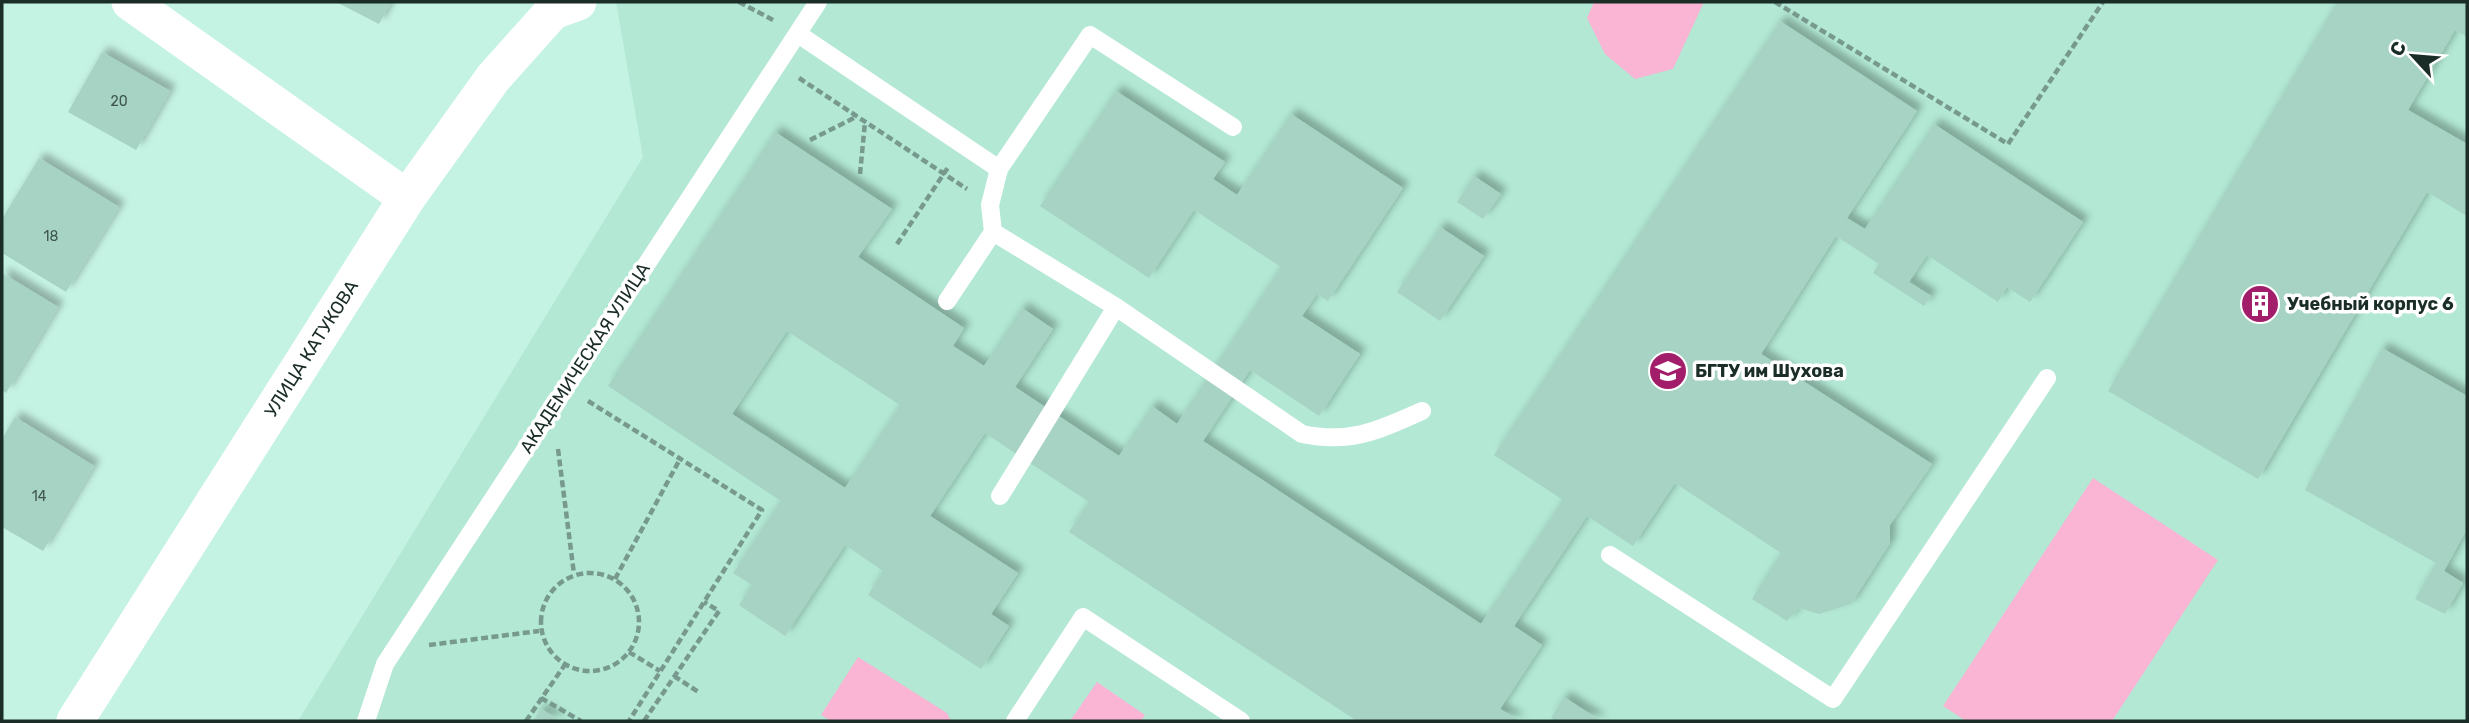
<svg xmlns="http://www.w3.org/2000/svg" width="2469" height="723" font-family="Rubik,sans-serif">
<defs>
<filter id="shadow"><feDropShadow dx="6" dy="-6" stdDeviation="3.5" flood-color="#0004"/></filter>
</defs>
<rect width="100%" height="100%" fill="#c5f3e3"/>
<path fill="#b2e8d4" d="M 616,2 L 2467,2 L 2467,721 L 298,721 L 643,157 Z"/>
<path fill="#f9b5d3" d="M 1594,2 L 1704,2 L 1673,69 L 1635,79 L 1605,54 L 1587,18 Z
M 2093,478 L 2218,560 L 2112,721 L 1966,721 L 1943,706 Z
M 858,657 L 947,713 L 951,721 L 831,721 L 821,715 Z
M 1097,682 L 1145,715 L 1141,721 L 1070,721 Z"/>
<path fill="#a6d3c3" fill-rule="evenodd" filter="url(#shadow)" d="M 336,2 L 391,2 L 379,24 Z
M 2337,2 L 2467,2 L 2467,37 L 2455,30 L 2408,110 L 2467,144 L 2467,216 L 2427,192 L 2258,479 L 2108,391 Z
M 1780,21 L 1917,111 L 1847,218 L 1865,229 L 1934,124 L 2083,222 L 2030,302 L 2007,287 L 1998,302 L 1927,255 L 1909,282 L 1931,296 L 1924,306 L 1873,273 L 1879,264 L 1836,236 L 1761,354 L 1932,464 L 1890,525 L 1890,543 L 1851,604 L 1819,614 L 1799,608 L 1787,621 L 1752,599 L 1781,553 L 1675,483 L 1633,546 L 1587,516 L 1514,626 L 1542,645 L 1500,709 L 1520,721 L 1357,721 L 1069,532 L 1089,502 L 985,433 L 930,516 L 1018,573 L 991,614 L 1009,626 L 981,669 L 868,595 L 883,571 L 845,545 L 785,636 L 739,605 L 752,585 L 733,573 L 781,501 L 608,386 L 775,132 L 892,209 L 858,257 L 964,328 L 953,346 L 984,366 L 1022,308 L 1053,329 L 1015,387 L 1119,456 L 1152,406 L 1177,424 L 1281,267 L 1194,210 L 1149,278 L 1040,206 L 1116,91 L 1225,162 L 1213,179 L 1237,195 L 1291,114 L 1403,188 L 1328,301 L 1317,294 L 1302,316 L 1360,354 L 1319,416 L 1250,370 L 1203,441 L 1481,624 L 1563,500 L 1494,455 ZM 787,331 L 900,405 L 845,488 L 732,414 Z
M 102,52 L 170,91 L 136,150 L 68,112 Z
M 39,158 L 119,207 L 66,292 L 2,253 L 2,219 Z
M 1474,176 L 1501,194 L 1483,219 L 1457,202 Z
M 1440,227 L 1484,256 L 1440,321 L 1397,292 Z
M 2,273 L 58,307 L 6,393 L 2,390 Z
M 2382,348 L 2467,396 L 2467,529 L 2444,571 L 2463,583 L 2445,614 L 2415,599 L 2436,563 L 2305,490 Z
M 15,417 L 94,466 L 43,551 L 2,527 L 2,439 Z
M 1564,697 L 1601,721 L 1556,721 L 1551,718 Z
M 541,709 L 560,721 L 533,721 Z"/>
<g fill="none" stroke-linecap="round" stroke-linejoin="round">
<path stroke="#78998e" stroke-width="4.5" stroke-dasharray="7 3.5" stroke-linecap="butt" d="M 739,2 L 775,21
M 1775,2 L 2008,144 L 2103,2
M 799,78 L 967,189
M 810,140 L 856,117
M 860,174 L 865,122
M 897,244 L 949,166
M 588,401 L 762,510 L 629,721
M 558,449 L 574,574
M541 622a49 49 0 1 1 98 0a49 49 0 1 1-98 0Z
M 615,579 L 680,459
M 429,645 L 539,631
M 629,652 L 660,671
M 674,676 L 700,693
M 541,698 L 581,721
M 526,721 L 564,666
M 644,721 L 719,611 L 704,602"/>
<path stroke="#fff" stroke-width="18" d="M 798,34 L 999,169 L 990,205 L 993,232 L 1116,307 L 1302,434 C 1351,444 1377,431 1422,411
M 999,169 L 1090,35 L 1233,127
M 947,301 L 993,232
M 1000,496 L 1116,307
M 1610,555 L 1833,699 L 2047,378
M 366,721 L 385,664 L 818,2
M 1015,721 L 1083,617 L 1241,721"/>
<g stroke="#fff" stroke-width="37">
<path d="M 130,2 L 407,198"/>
<path id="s1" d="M 75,721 L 407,198 L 493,78 L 553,11 L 578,2"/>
</g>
</g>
<defs>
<symbol id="building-disc" viewBox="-11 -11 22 22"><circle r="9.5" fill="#a21d6a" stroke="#fff"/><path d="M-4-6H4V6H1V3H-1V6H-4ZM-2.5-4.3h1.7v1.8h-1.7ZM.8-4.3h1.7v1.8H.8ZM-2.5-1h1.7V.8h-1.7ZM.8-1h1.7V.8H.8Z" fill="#fff"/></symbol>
<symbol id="university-disc" viewBox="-11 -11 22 22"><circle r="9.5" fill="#a21d6a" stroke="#fff"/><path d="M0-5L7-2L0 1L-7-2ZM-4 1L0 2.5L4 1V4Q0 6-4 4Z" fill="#fff"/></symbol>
</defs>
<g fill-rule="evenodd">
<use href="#building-disc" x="2238" y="282" width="44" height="44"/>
<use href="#university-disc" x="1646" y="349" width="44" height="44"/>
</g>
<g text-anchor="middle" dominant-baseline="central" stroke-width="7" stroke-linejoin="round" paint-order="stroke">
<g font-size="14" fill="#3e564e">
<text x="119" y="101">20</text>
<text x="51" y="236">18</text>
<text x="39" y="496">14</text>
</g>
<g font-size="18" font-weight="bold" fill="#1b2d27" stroke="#fff" text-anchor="start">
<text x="2287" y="304">Учебный корпус 6</text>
<text x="1695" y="371">БГТУ им Шухова</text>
</g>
<g font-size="18" fill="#1b2d27" stroke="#fff">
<text stroke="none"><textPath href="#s1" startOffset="441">УЛИЦА КАТУКОВА</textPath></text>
<text transform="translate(585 358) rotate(-57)">АКАДЕМИЧЕСКАЯ УЛИЦА</text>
</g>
</g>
<rect width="2469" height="723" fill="none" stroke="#1b2d27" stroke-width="7"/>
<g transform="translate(2413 56) rotate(296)" stroke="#ffffff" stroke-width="5" paint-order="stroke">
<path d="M0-5L12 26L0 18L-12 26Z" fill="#1b2d27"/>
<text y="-10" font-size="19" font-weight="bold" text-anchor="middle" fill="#1b2d27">С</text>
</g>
</svg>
